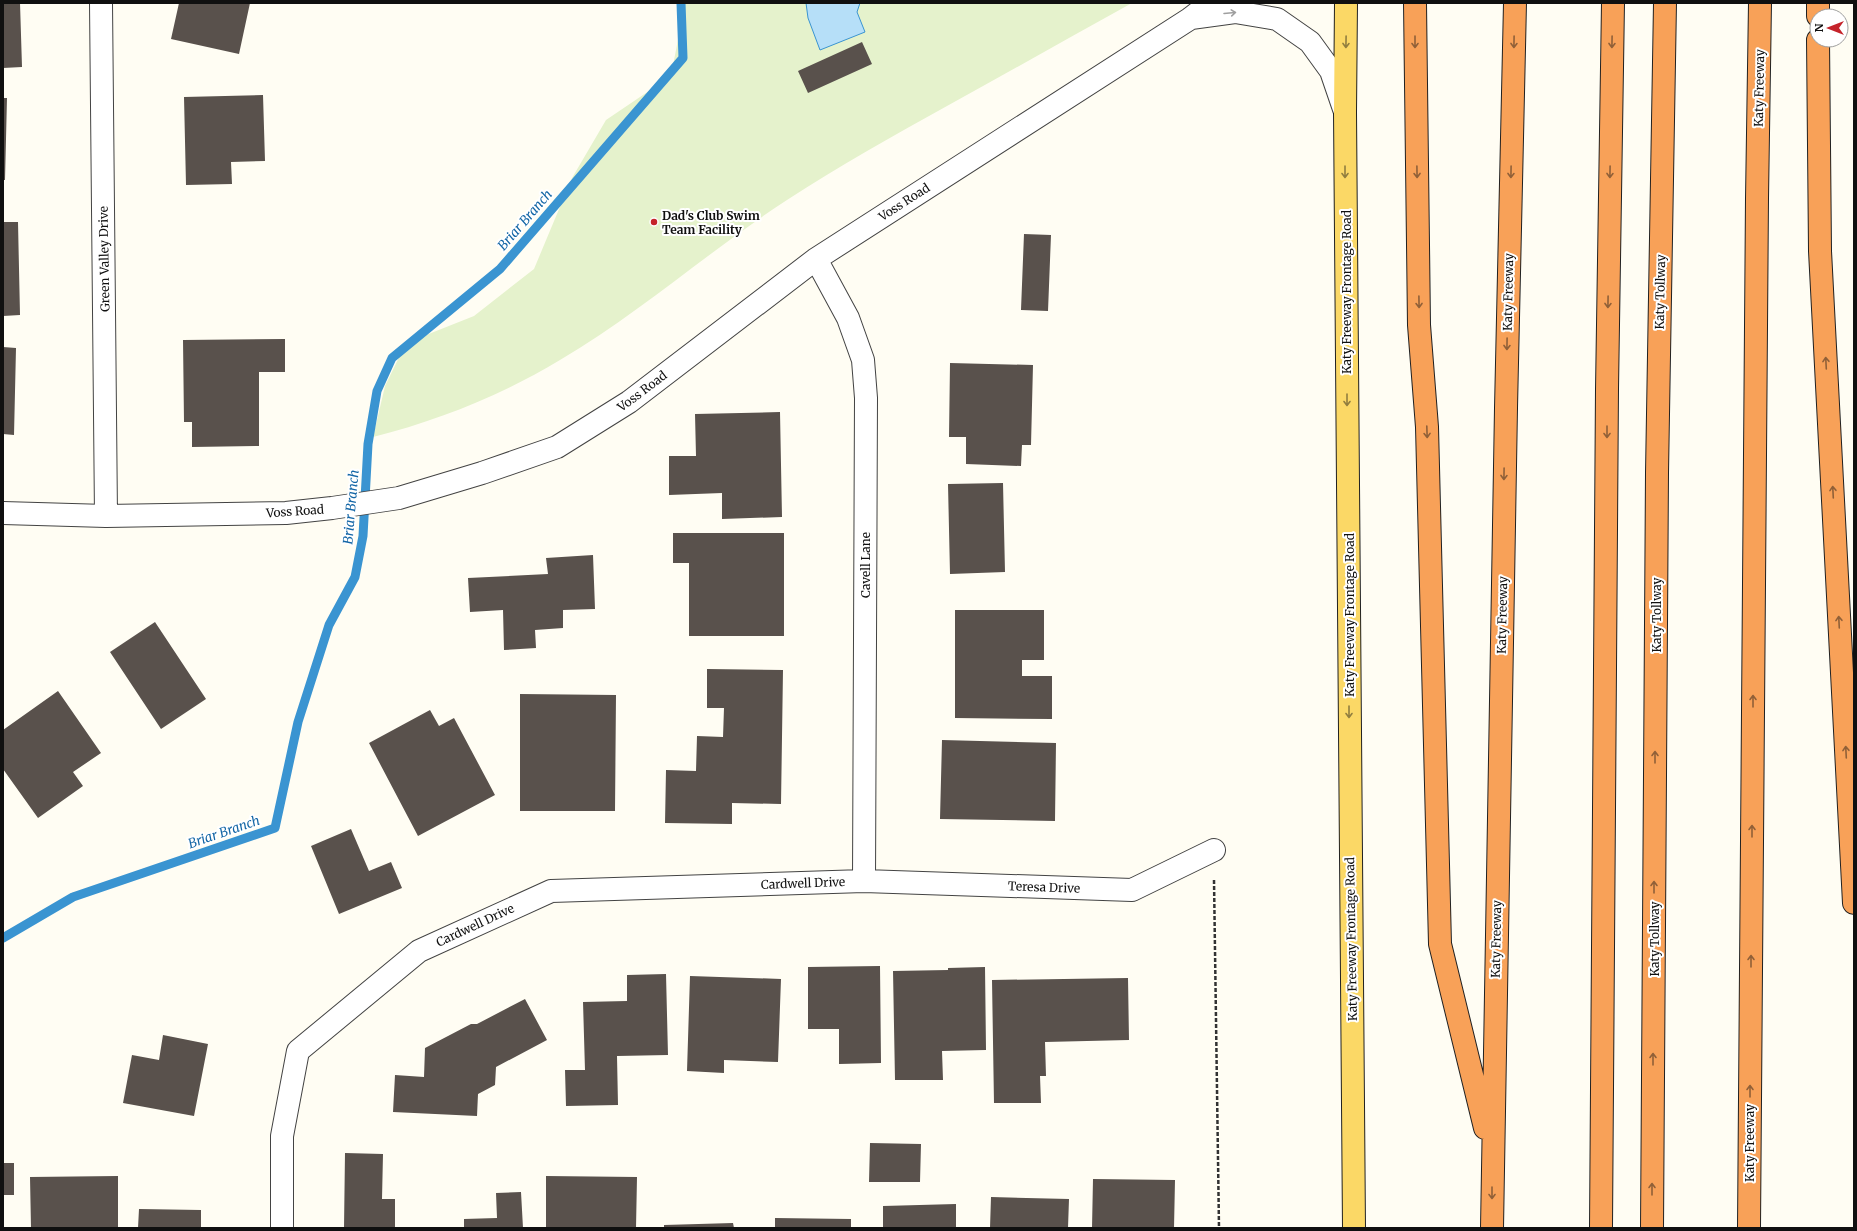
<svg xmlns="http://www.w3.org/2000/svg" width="1857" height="1231" font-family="Merriweather,serif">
<rect width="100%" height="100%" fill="#fffdf3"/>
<path fill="#e5f2cc" d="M 685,3 L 1132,3 C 1070,37 1009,72 947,106 C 893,136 839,166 787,200 C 710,250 640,313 560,360 C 502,395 439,420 373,437 L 385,386 L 406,343 L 474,316 L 534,269 L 572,178 L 606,120 L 671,76 Z"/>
<path fill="#b6dff8" stroke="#3a94d1" d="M 806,3 L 860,3 L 857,12 L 865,32 L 820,50 L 808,18 Z"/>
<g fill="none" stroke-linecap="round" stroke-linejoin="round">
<path stroke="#3a94d1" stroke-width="9" d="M 3,938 L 73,897 L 275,828 L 298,722 L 329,625 L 355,577 L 363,536 L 368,444 L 377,391 L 392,358 L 500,269 L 683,58 L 681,3"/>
</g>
<path fill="#59514c" d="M 3,3 L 20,3 L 22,67 L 3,68 Z
M 179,3 L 250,3 L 239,54 L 171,39 Z
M 862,42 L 872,64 L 808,93 L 798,71 Z
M 263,95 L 265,161 L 231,162 L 232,184 L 186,185 L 184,97 Z
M 3,98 L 7,98 L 5,180 L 3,180 Z
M 3,222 L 18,222 L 20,315 L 3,316 Z
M 1024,234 L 1051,235 L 1048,311 L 1021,310 Z
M 285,339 L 285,372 L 259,372 L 259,446 L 192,447 L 192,422 L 184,422 L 183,340 Z
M 3,347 L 16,348 L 14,435 L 3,434 Z
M 950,363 L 1033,365 L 1031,445 L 1022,445 L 1021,466 L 966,464 L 966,437 L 949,437 Z
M 780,412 L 782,517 L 722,519 L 722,493 L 669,495 L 669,456 L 696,456 L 695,414 Z
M 1003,483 L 1005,572 L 950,574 L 948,484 Z
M 673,533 L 784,533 L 784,636 L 689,636 L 689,563 L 673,563 Z
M 593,555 L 595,609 L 563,610 L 563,628 L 535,630 L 536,648 L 504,650 L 503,610 L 470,612 L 468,578 L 548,574 L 546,558 Z
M 955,610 L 1044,610 L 1044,660 L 1022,660 L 1022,676 L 1052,676 L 1052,719 L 955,718 Z
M 155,622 L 206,699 L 161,729 L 110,652 Z
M 707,669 L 783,670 L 781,804 L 732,803 L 732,824 L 665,823 L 666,770 L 696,771 L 697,736 L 723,737 L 724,708 L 707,708 Z
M 58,691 L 101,753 L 73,772 L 83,786 L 38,818 L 3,769 L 3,730 Z
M 520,694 L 616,695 L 615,811 L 520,811 Z
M 430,710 L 439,726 L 454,718 L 495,795 L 418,836 L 369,743 Z
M 942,740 L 1056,743 L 1055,821 L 940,819 Z
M 351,829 L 369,871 L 391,862 L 402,888 L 339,914 L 311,846 Z
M 880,966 L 881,1063 L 839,1064 L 839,1029 L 808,1029 L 808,967 Z
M 985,967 L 986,1050 L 942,1051 L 943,1080 L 895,1080 L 893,971 L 948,970 L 948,968 Z
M 666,974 L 668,1055 L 617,1056 L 618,1105 L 566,1106 L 565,1070 L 585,1070 L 583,1002 L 627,1001 L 627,975 Z
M 690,976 L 781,979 L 778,1062 L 724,1060 L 724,1073 L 687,1071 Z
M 1128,978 L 1129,1040 L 1045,1042 L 1046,1076 L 1040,1076 L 1041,1103 L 994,1103 L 992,980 Z
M 525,999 L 547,1040 L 496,1067 L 495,1085 L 478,1094 L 477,1116 L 393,1112 L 395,1075 L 424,1077 L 425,1048 L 471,1024 L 477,1024 Z
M 163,1035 L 208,1044 L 194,1116 L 123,1103 L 132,1055 L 159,1060 Z
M 870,1143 L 921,1144 L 920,1182 L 869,1182 Z
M 345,1153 L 383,1154 L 382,1199 L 395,1199 L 395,1228 L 344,1228 Z
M 3,1163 L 14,1163 L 14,1195 L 3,1195 Z
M 118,1176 L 118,1228 L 31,1228 L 30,1177 Z
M 546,1176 L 637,1177 L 636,1228 L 546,1228 Z
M 1093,1179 L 1175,1180 L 1174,1228 L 1092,1228 Z
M 521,1192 L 523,1228 L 464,1228 L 464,1219 L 497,1218 L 496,1193 Z
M 991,1197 L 1069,1199 L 1068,1228 L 990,1228 Z
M 956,1204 L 956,1228 L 883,1228 L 883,1206 Z
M 139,1209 L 201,1210 L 201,1228 L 138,1228 Z
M 775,1218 L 851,1219 L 851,1228 L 775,1228 Z
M 733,1223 L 734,1228 L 664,1228 L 664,1225 Z"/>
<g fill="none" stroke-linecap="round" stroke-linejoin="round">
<defs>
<path id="minor" d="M 101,3 L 106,516
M 1191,18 L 1235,12 L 1277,19 L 1310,42 L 1331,71 L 1344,109
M 816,259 L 848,318 L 863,360 L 866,398 L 864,881
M 3,513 L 106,516 L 286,513 L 332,508 L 399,498 L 482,473 L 557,447 L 629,402 L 816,259 L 1191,18 L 1210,3
M 282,1228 L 282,1136 L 298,1051 L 419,951 L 551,891 L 864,881 L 1132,890 L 1214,850"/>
<path id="major" d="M 1346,3 L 1345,112 L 1354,1228"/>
<path id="highway" d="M 1415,3 L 1419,325 L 1427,427 L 1440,944 L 1485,1128
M 1818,3 L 1818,16
M 1818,40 L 1820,251 L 1854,903
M 1492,1228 L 1506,408 L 1515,3
M 1601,1228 L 1607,389 L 1613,3
M 1652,1228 L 1657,473 L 1665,3
M 1749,1228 L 1757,198 L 1760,3"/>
</defs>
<use href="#minor" stroke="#434343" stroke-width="24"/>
<use href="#major" stroke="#212121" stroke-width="24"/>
<use href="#highway" stroke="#212121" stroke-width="24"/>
<path stroke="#323232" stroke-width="2.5" stroke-dasharray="4 2" stroke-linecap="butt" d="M 1214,880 L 1219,1228"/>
<use href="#minor" stroke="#fff" stroke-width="22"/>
<use href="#major" stroke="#fbd866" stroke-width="22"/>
<use href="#highway" stroke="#f8a158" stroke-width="22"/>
</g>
<defs><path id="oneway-shaft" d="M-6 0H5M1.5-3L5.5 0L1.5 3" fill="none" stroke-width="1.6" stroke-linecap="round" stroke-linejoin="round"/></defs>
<use stroke="#9f9f9f" href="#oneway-shaft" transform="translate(1230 13) rotate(-5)"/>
<g stroke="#917e3f">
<use href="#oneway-shaft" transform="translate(1346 42) rotate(91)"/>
<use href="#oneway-shaft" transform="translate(1345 172) rotate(90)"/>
<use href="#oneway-shaft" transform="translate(1347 400) rotate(90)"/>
<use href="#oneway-shaft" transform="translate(1349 712) rotate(90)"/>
</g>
<g stroke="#906038">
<use href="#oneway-shaft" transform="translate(1415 42) rotate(90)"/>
<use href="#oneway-shaft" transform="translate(1514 42) rotate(91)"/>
<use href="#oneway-shaft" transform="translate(1612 42) rotate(91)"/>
<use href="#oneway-shaft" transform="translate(1417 172) rotate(89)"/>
<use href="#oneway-shaft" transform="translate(1511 172) rotate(91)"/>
<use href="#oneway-shaft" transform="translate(1610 172) rotate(91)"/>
<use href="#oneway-shaft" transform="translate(1419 302) rotate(89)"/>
<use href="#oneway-shaft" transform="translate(1608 302) rotate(91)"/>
<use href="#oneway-shaft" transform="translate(1507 344) rotate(91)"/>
<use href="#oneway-shaft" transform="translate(1826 363) rotate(-93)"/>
<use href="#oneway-shaft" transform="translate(1427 432) rotate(88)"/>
<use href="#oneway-shaft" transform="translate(1607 432) rotate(90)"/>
<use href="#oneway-shaft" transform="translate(1504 474) rotate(91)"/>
<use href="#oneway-shaft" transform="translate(1833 492) rotate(-93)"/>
<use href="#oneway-shaft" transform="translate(1839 622) rotate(-93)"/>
<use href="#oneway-shaft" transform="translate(1753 701) rotate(-90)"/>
<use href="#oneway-shaft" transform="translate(1846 752) rotate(-93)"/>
<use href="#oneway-shaft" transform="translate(1655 757) rotate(-90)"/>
<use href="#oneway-shaft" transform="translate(1752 831) rotate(-90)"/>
<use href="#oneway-shaft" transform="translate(1654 887) rotate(-90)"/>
<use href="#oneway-shaft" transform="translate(1751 961) rotate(-90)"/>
<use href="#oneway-shaft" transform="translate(1653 1059) rotate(-90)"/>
<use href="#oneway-shaft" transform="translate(1750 1091) rotate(-90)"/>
<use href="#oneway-shaft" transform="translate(1652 1189) rotate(-90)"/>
<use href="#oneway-shaft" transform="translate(1492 1193) rotate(90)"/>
</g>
<circle fill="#c5232a" stroke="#fff" stroke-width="1.5" cx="654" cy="222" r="4"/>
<g text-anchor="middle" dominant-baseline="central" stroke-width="4" stroke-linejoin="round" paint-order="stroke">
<g font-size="12" fill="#101010" stroke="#fff">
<text transform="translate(1759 88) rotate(-89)">Katy Freeway</text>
<text transform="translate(904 202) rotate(-33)">Voss Road</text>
<text transform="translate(104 259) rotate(-91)">Green Valley Drive</text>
<text transform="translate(1346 292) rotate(-90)">Katy Freeway Frontage Road</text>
<text transform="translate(1508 292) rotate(-89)">Katy Freeway</text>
<text transform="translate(1660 292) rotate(-89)">Katy Tollway</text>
<text transform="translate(642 391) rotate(-37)">Voss Road</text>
<text transform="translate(295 511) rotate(-4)">Voss Road</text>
<text transform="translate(865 565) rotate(-90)">Cavell Lane</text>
<text transform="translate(1349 615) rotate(-90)">Katy Freeway Frontage Road</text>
<text transform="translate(1502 615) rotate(-89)">Katy Freeway</text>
<text transform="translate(1656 615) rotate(-90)">Katy Tollway</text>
<text transform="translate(803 883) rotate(-2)">Cardwell Drive</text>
<text transform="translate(1044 887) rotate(2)">Teresa Drive</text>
<text transform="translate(475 925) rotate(-25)">Cardwell Drive</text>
<text transform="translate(1351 939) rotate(-91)">Katy Freeway Frontage Road</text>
<text transform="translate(1496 939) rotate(-89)">Katy Freeway</text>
<text transform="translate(1654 939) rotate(-90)">Katy Tollway</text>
<text transform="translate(1749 1143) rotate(-90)">Katy Freeway</text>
</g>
<g font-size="12" font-weight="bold" fill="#101010" stroke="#fff" text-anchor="start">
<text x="662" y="215">Dad's Club Swim<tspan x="662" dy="14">Team Facility</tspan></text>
</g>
<g font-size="13" font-style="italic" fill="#1466a6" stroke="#fff">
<text transform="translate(525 220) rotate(-49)">Briar Branch</text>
<text transform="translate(351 507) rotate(-85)">Briar Branch</text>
<text transform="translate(224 832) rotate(-19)">Briar Branch</text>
</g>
</g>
<rect width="1857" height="1231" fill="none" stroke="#101010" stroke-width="8"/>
<g transform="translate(1829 28) rotate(270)"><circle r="19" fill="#ffffff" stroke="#9f9f9f"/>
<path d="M0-3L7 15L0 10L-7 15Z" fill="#c5232a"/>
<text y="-6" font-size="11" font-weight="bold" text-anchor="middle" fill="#101010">N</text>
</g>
</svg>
